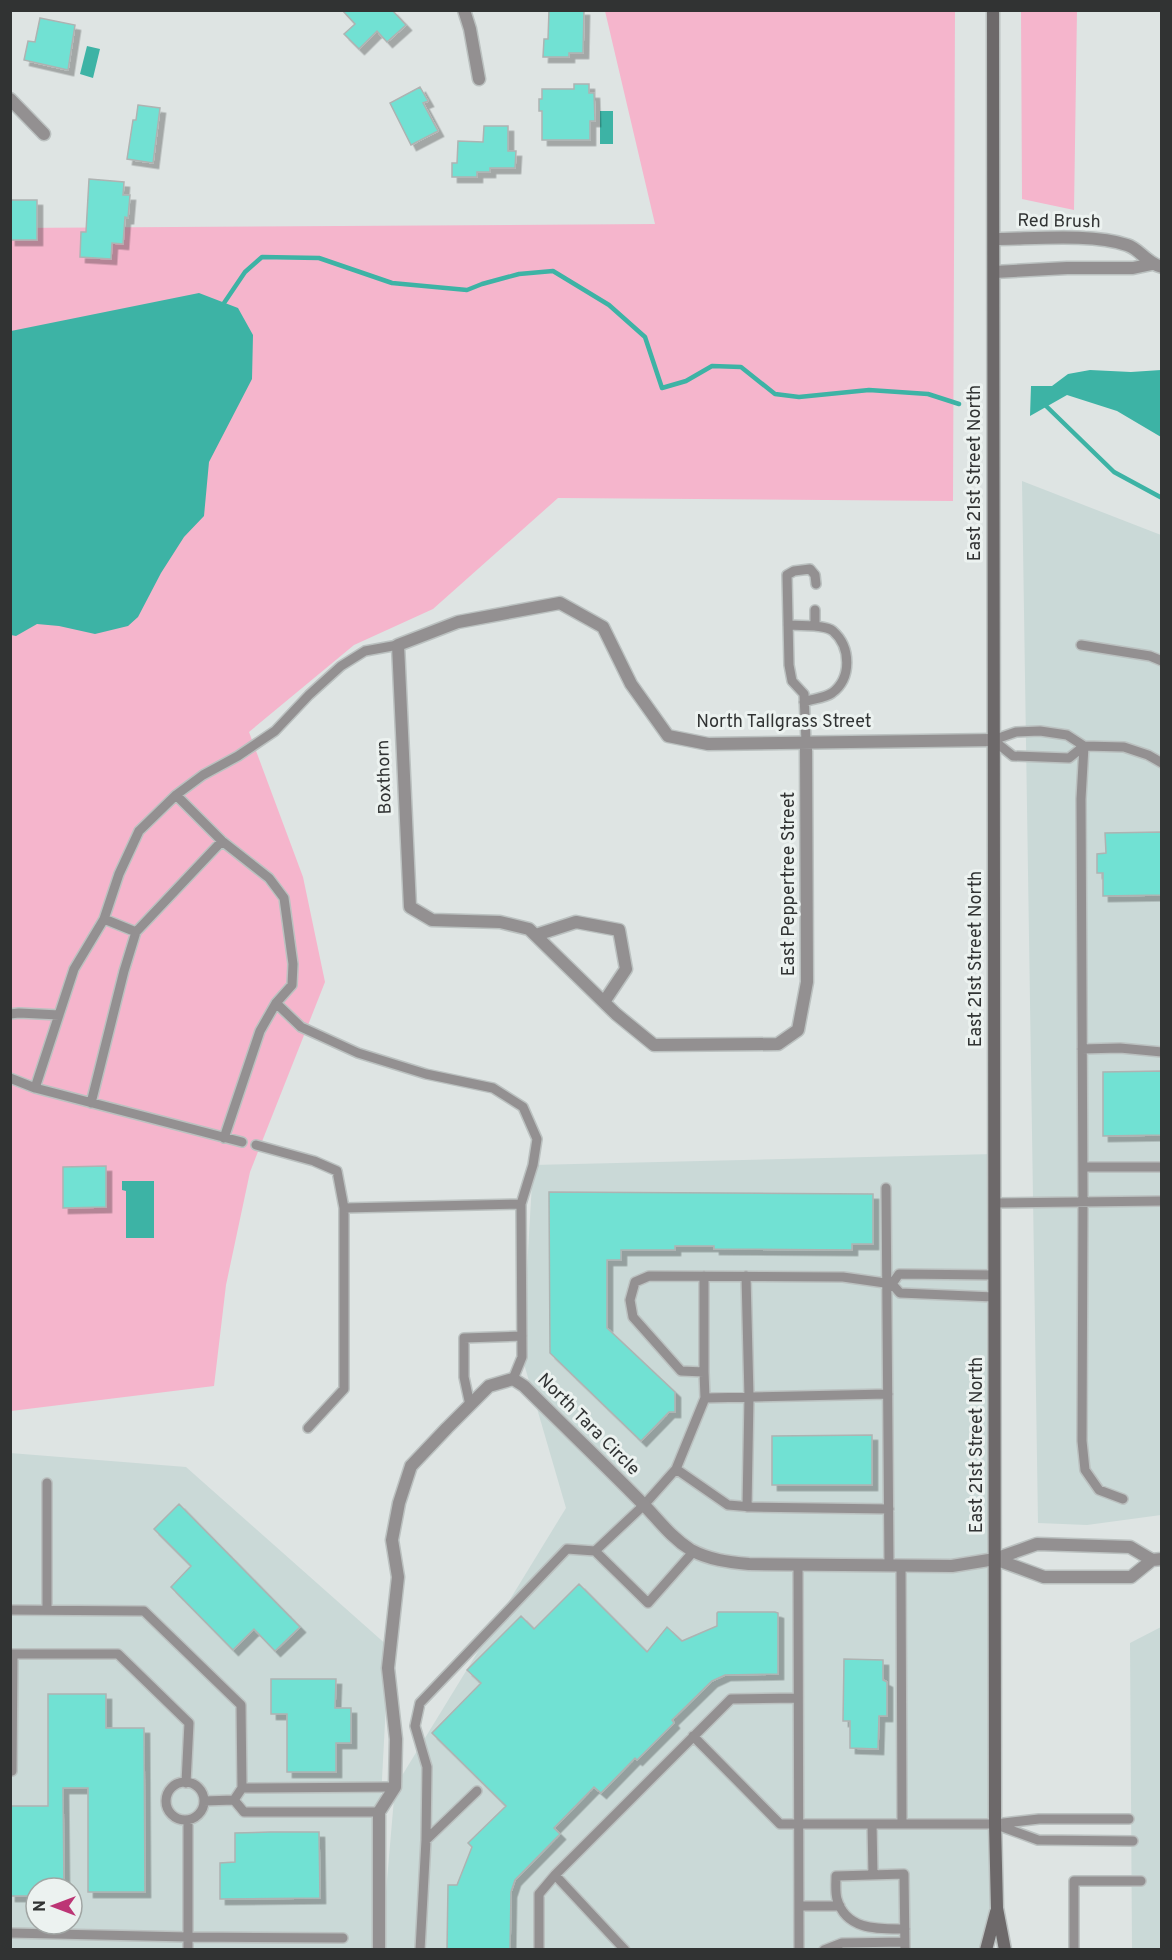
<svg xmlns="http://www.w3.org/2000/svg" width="1172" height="1960" font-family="Overpass,sans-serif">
<defs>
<filter id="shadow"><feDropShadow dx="5.5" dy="5.5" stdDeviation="0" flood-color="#0004"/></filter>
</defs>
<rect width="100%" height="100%" fill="#dee4e3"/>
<path fill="#cad9d7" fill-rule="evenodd" d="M 1022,481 L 1161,535 L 1161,1515 L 1087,1525 L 1038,1523 Z
M 994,1154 L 994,1949 L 381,1950 L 395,1787 L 566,1508 L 522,1357 L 533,1165 Z
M 10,1453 L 186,1467 L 389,1647 L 373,1949 L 11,1949 ZM 36,1888 L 72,1888 L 72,1924 L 36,1924 Z
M 1161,1627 L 1161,1949 L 1132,1949 L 1130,1643 Z"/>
<path fill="#f5b5cc" d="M 605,11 L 955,11 L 953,501 L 558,498 L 433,609 L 354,645 L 249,732 L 303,877 L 325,982 L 250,1172 L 226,1285 L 214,1386 L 11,1411 L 10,228 L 655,224 Z
M 1021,11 L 1077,11 L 1074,210 L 1022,199 Z"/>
<path fill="#3db3a5" d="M 87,46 L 100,49 L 93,78 L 80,74 Z
M 600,111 L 613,111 L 613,144 L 600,144 Z
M 199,293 L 238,308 L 253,335 L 252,379 L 209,462 L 204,516 L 184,537 L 161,573 L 138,617 L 128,626 L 95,634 L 59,626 L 37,624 L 16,636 L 11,635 L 11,331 Z
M 1090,370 L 1131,372 L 1161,370 L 1161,437 L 1117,411 L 1067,395 L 1030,416 L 1031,386 L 1052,386 L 1068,374 Z
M 122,1181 L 154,1181 L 154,1238 L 126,1238 L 126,1191 L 122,1190 Z"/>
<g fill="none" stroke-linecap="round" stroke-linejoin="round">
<path stroke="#3db3a5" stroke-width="4.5" d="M 224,303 L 245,272 L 262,257 L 319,258 L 392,283 L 467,290 L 482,284 L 519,274 L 553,271 L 609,305 L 645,337 L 662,388 L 686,381 L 712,366 L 741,367 L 775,394 L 799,397 L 869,390 L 928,394 L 959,404
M 1043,403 L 1114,472 L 1162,498"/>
</g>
<path fill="#71e1d3" stroke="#aeb3b2" stroke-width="1.5" filter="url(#shadow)" d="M 342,10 L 392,10 L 406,25 L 387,42 L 377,31 L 359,49 L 344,34 L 355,24 Z
M 549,10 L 584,10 L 583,53 L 569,53 L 569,57 L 543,57 L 544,39 L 548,39 Z
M 40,18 L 75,25 L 68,70 L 24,60 L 28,41 L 35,42 Z
M 574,84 L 589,84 L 589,93 L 594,93 L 595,121 L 590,121 L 590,140 L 542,140 L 542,111 L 539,111 L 539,99 L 542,99 L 542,89 L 574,89 Z
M 420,87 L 428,101 L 423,103 L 438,131 L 411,145 L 390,103 Z
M 138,105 L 160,108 L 153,163 L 127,159 L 133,120 L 136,120 Z
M 484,126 L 508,126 L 508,151 L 516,151 L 515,168 L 490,168 L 490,172 L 477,172 L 477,177 L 452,177 L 452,163 L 457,163 L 458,141 L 483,142 Z
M 89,179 L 124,182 L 123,195 L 130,195 L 128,218 L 125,217 L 123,244 L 112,243 L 111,259 L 80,257 L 81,232 L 86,232 Z
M 10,200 L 37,200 L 37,240 L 10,240 Z
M 1161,832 L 1161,895 L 1103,896 L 1103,873 L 1097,873 L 1097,854 L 1106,853 L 1105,833 Z
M 1161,1071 L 1161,1135 L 1103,1136 L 1103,1072 Z
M 106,1166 L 106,1207 L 63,1208 L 63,1167 Z
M 549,1192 L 873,1194 L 873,1244 L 852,1244 L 852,1250 L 714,1249 L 714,1246 L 675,1246 L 675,1250 L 621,1250 L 621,1260 L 607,1260 L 607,1328 L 675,1392 L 675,1412 L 669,1412 L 641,1441 L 550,1353 Z
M 872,1435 L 872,1485 L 772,1485 L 772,1436 Z
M 179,1504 L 300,1627 L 275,1651 L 254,1629 L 233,1650 L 171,1587 L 191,1566 L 154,1529 Z
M 579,1584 L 647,1652 L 667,1627 L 682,1641 L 717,1626 L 717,1613 L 718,1612 L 775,1612 L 778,1613 L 778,1674 L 725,1675 L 712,1681 L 672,1720 L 674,1723 L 637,1760 L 635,1758 L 601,1793 L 594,1787 L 554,1828 L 560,1834 L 515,1880 L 511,1892 L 510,1950 L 447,1950 L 448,1885 L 457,1885 L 472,1847 L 468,1843 L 506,1806 L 432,1733 L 481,1683 L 467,1670 L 521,1616 L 534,1629 Z
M 844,1659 L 883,1660 L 883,1680 L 887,1682 L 887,1716 L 879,1716 L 878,1749 L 850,1748 L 850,1721 L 843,1721 Z
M 271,1679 L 336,1679 L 335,1708 L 351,1708 L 351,1743 L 336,1743 L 336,1772 L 287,1772 L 287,1714 L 271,1714 Z
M 48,1694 L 106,1694 L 106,1728 L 144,1728 L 145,1892 L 88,1892 L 88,1788 L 63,1788 L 64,1888 L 36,1888 L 36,1896 L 10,1896 L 10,1806 L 48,1806 Z
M 270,1832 L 319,1832 L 320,1898 L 220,1899 L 220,1863 L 235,1862 L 235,1833 Z"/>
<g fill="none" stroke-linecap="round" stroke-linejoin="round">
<defs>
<path id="lane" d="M 788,625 L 815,626 L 815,610
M 1081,645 L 1150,656 L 1162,661
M 804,702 C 812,699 825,698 832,693 C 852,678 851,647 833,631 C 828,627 821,627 815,626
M 806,742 L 804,694 L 792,681 L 789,665 L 787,575 L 794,571 L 810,569 L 815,575 L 816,584
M 1084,746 L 1081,799 L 1083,1201 L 1082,1441 L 1085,1470 L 1099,1490 L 1123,1499
M 1084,746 L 1069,758 L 1013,756 L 993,740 L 1016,732 L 1040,731 L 1067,735 L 1084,746 L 1124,747 L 1148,755 L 1162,763
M 176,795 L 222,841 L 269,878 L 284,898 L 293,964 L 292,985 L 276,1003 L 260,1031 L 224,1138
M 136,932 L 222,841
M 276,1003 L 301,1027 L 358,1053 L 426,1074 L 493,1088 L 523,1107 L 537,1139 L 533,1165 L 521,1204 L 522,1357 L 513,1379
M 10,1014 L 19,1013 L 59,1015
M 1082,1049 L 1120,1048 L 1162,1052
M 10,1078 L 35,1088
M 91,1103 L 124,971 L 136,932 L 104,919
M 242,1142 L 35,1088 L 74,969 L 104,919 L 119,874 L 139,831 L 176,795 L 203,775 L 238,756 L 275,731 L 309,695 L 341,666 L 365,651 L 398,645
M 256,1145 L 314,1161 L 337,1171 L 344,1208 L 344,1389 L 308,1428
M 1083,1167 L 1162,1167
M 886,1188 L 889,1565
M 994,1203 L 1162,1201
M 344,1208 L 521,1204
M 704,1276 L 704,1372
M 746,1276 L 749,1397 L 747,1507
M 892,1284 L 899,1274 L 994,1275
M 705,1398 L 888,1394
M 470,1405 L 464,1377 L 464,1338 L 522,1336
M 676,1469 L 728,1505 L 752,1507 L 889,1509
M 47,1483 L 47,1610
M 595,1551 L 644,1505 L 676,1469 L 705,1398 L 704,1372 L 681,1371 L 633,1317 L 630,1300 L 635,1282 L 649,1276 L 843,1277 L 892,1284 L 900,1293 L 994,1297
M 798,1564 L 799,1950
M 901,1566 L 902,1824
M 10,1610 L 144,1611 L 241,1705 L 242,1788 L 234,1800
M 10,1654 L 118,1654 L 189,1723 L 186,1783
M 693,1736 L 780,1824 L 995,1824 L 1039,1819 L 1129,1819
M 10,1770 L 12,1771 L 13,1654
M166 1801a19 19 0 1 1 38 0a19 19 0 1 1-38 0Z
M 242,1788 L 395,1787
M 234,1800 L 244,1812 L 379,1812
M 204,1801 L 234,1800
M 188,1820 L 188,1950
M 872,1824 L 873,1875
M 997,1825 L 1038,1840 L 1133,1841
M 426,1840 L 477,1791
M 555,1875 L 625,1950
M 799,1906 L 840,1906
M 905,1929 C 879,1929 846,1931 837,1899 C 835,1892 836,1883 836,1876 L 904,1874 L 905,1950
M 10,1933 L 188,1937 L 343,1938
M 420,1950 L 426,1840 L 427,1767 L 415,1726 L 420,1703 L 567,1549 L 595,1551 L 648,1603 L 694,1551
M 539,1950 L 539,1894 L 555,1875 L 731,1699 L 798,1698
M 824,1950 L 842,1943 L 905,1942
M 1074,1950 L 1074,1881 L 1141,1881"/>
<path id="street" d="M 464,10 L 470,29 L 479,79
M 10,99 L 44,134
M 994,239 C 1032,239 1092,233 1127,245 C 1140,249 1146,263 1162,267
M 994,272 L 1067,268 L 1133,268 L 1152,264
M 806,742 L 807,982 L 798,1030 L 778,1044 L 654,1045 L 616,1014 L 529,929 L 500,922 L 432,920 L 410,907 L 398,645 L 458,622 L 560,603 L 603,627 L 631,684 L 668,736 L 708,744 L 993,740
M 536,935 L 576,922 L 619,930 L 626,969 L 604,1002
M 995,1559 L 1044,1577 L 1131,1577 L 1152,1560 L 1162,1559
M 379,1950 L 379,1812 L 395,1787 L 396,1739 L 388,1668 L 398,1577 L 392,1540 L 399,1503 L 411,1466 L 447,1428 L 489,1386 L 513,1379 L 524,1386 C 564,1426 605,1465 645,1506 C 660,1522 672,1538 691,1550 C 710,1560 728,1562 749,1564 L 952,1566 L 995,1559 L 1037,1544 L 1130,1547 L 1152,1560"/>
<path id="secondary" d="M 993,10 L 995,1824 L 997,1908 L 1005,1950
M 986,1950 L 996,1912"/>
</defs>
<use href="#lane" stroke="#bbc1c0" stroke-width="12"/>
<use href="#street" stroke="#bbc1c0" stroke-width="15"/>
<use href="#secondary" stroke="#bbc1c0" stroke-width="15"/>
<use href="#lane" stroke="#939091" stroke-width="9"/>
<use href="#street" stroke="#939091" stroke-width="12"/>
<use href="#secondary" stroke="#6d696a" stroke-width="12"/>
</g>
<g text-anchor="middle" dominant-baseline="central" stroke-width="6" stroke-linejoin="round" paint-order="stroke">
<g font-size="18" fill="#313333" stroke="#ecf2f0">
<text transform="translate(1059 222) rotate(1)">Red Brush</text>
<text transform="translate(975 473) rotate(-90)">East 21st Street North</text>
<text x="784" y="722">North Tallgrass Street</text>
<text transform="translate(385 777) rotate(-92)">Boxthorn</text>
<text transform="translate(789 884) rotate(-90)">East Peppertree Street</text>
<text transform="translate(976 959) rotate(-90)">East 21st Street North</text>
<text transform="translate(588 1425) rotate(45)">North Tara Circle</text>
<text transform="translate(977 1445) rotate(-90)">East 21st Street North</text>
</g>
</g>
<rect width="1172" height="1960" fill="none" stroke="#313333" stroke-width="24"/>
<g transform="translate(54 1906) rotate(270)"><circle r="28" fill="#ecf2f0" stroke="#a1a6a4" stroke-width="1.5"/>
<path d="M0-4.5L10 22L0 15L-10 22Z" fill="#bc3575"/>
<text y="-9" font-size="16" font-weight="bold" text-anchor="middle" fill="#313333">N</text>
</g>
</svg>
